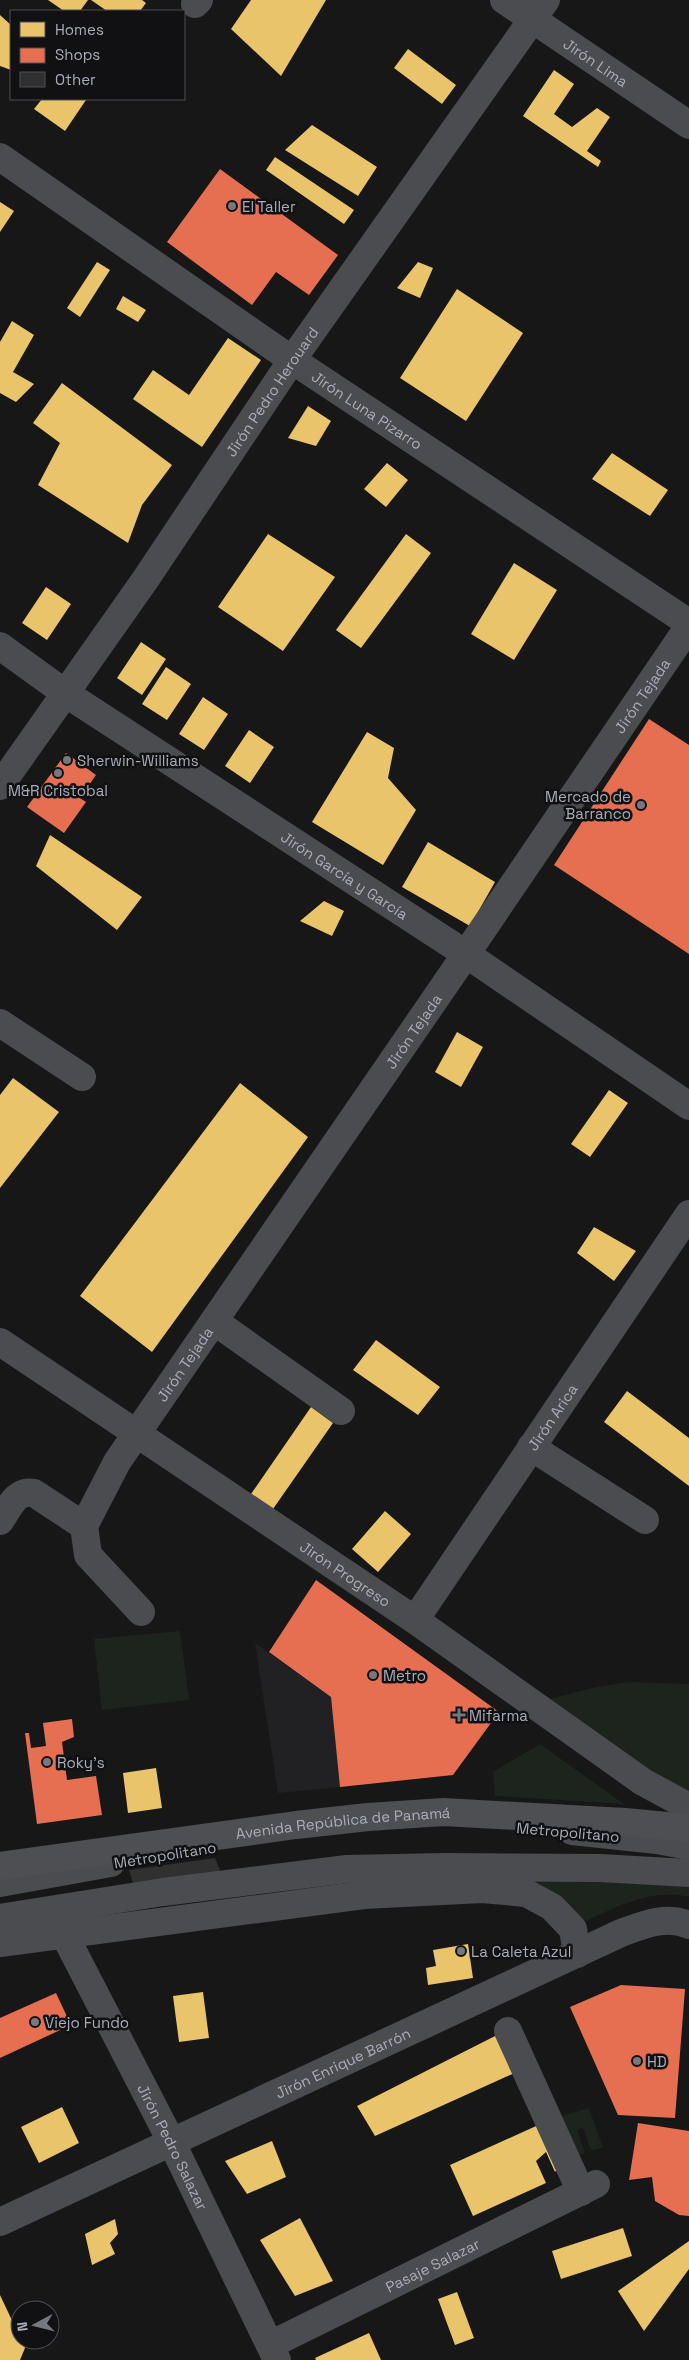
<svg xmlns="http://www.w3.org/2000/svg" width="689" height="2360" font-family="'Space Grotesk',sans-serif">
<rect width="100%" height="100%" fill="#171717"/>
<path fill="#212123" d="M 255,1643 L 331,1697 L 340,1787 L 278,1793 Z"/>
<path fill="#1d241e" d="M 180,1631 L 189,1700 L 102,1710 L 94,1639 Z
M 630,1682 L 689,1684 L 689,1793 L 656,1775 L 546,1700 L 596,1687 Z
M 540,1744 L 624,1804 L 495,1796 L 493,1772 Z
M 531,1880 L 689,1882 L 689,1897 C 651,1887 612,1909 578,1925 Z
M 589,2108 L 603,2148 L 591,2150 L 583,2128 L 577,2130 L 585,2153 L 572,2157 L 555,2118 Z"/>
<path fill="#e9c46a" d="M 48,0 L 88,0 L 80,11 L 64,11 Z
M 91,0 L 142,0 L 146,3 L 140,11 L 107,11 Z
M 251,0 L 326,0 L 281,76 L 231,29 Z
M 0,15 L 11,25 L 11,70 L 0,66 Z
M 408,49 L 456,85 L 442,104 L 394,68 Z
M 554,70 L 574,84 L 554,114 L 572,127 L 597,108 L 610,117 L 587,151 L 601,161 L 598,167 L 523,116 Z
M 42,99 L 84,99 L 86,100 L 65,131 L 34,109 Z
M 312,125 L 377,167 L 358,196 L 285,150 Z
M 275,157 L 354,210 L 344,224 L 266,170 Z
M 0,202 L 14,211 L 0,232 Z
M 97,262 L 110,270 L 80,317 L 67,308 Z
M 418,262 L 433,268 L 420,298 L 397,288 Z
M 457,289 L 523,333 L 466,421 L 400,378 Z
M 123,296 L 146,310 L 138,322 L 116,309 Z
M 12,321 L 34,335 L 13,372 L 34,384 L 16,402 L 0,393 L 0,342 Z
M 228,338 L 261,360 L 202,447 L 133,399 L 153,370 L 189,395 Z
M 62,383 L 172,465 L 142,505 L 128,543 L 38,485 L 60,443 L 33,423 Z
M 308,406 L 331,421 L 316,446 L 288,438 Z
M 612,453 L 668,490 L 650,516 L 592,479 Z
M 387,463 L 408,480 L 386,507 L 364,489 Z
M 268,534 L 335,577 L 283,651 L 218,607 Z
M 406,534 L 431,553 L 361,648 L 336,630 Z
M 514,563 L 557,590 L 514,660 L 471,634 Z
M 46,587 L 71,604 L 47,640 L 22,623 Z
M 141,642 L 166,659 L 142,695 L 117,678 Z
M 166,667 L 191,684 L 167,720 L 142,704 Z
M 203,697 L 228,714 L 204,750 L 179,734 Z
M 249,730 L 274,747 L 250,783 L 225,766 Z
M 367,732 L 394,748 L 388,778 L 416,810 L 383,865 L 312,822 Z
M 50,835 L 142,897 L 117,930 L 36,866 Z
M 428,842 L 495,882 L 470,926 L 402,887 Z
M 324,901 L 344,911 L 332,936 L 300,921 Z
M 457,1032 L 483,1047 L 461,1087 L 435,1072 Z
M 13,1078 L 59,1112 L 0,1188 L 0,1095 Z
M 240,1083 L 308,1137 L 152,1352 L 80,1296 Z
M 609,1090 L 628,1103 L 590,1157 L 571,1144 Z
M 594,1227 L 636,1251 L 614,1281 L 577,1253 Z
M 376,1340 L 440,1387 L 418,1415 L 353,1370 Z
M 627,1391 L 689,1438 L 689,1486 L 604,1422 Z
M 311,1407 L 333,1423 L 273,1509 L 251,1494 Z
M 385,1511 L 411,1534 L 378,1572 L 352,1549 Z
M 156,1768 L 162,1808 L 128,1813 L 123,1773 Z
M 468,1944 L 473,1978 L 428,1985 L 426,1968 L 436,1966 L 433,1950 Z
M 203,1992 L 209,2038 L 179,2042 L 173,1996 Z
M 501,2033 L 519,2071 L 375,2136 L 357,2106 Z
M 62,2107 L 79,2143 L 39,2163 L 21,2127 Z
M 545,2122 L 563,2161 L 555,2172 L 546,2152 L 536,2161 L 546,2183 L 473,2216 L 450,2165 Z
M 272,2141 L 286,2177 L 247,2194 L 225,2161 Z
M 300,2218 L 333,2281 L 295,2296 L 260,2240 Z
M 115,2219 L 118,2234 L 110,2243 L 115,2254 L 92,2265 L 85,2234 Z
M 623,2228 L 632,2256 L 561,2279 L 552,2251 Z
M 689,2241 L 689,2269 L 644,2331 L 618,2291 Z
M 457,2292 L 474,2338 L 455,2345 L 438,2299 Z
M 0,2295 L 25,2348 L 20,2360 L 0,2360 Z
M 369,2333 L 381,2360 L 316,2360 L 315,2358 Z"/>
<path fill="#e76f51" d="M 220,169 L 338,255 L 309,295 L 276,272 L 252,305 L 167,242 Z
M 649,719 L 689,745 L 689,954 L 554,865 Z
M 66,753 L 96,775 L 80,798 L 86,802 L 64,833 L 27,807 Z
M 316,1580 L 499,1712 L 453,1775 L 340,1787 L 331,1697 L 269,1652 Z
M 72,1719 L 74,1737 L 62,1742 L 67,1780 L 96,1776 L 102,1815 L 37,1824 L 25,1733 L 29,1733 L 31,1748 L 46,1746 L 43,1723 Z
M 621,1985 L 685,1989 L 675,2118 L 618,2115 L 570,2007 Z
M 56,1993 L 71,2025 L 0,2058 L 0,2018 Z
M 638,2123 L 689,2131 L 689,2216 L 679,2215 L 655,2201 L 652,2177 L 629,2180 Z"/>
<path fill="#303031" d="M 215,1858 L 221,1873 L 134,1886 L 129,1870 Z"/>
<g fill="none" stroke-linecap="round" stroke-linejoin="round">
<g stroke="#4b4c50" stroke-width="28">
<path id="s1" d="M 504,0 L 689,125"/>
<path d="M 195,4 L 199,0"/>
<path id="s2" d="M 0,157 L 292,360 L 689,623"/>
<path id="s3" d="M 0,646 L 65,693 L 466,954 L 689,1106"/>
<path id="s4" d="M 0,786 L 145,580 L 292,360 L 546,0"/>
<path d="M 0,1023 L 82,1077"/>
<path d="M 214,1321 L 341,1411"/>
<path id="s5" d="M 0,1342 L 415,1620 L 643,1782 L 689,1807"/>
<path d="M 531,1447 L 645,1520"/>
<path d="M 0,1521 C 9,1508 16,1489 34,1493 L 84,1526"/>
<path id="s6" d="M 141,1612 L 88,1555 L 84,1526 L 117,1462 L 466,954 L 689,626"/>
<path id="s7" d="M 415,1620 L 689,1214"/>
<path d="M 572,1831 L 657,1840 L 689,1846"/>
<path d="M 0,1883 L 111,1863"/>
<path d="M 0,1918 L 163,1892 L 347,1869 L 446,1867 L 600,1868 L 689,1873"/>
<path id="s8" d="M 64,1934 L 171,2141 L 277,2360"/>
<path d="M 0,1943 L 364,1895 L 482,1889 L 526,1893 L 552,1907 L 573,1929 L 577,1954"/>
<path d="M 508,2031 L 581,2192"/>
<path id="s9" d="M 0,2222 L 621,1933 C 643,1925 666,1915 689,1925"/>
<path id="s10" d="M 270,2345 L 596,2184"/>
</g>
<path stroke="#4d4f52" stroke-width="28" id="s11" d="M 0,1866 L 296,1825 L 368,1817 L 444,1812 L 625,1822 L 689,1828"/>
</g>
<g fill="#767880" stroke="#111113" stroke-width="2">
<circle cx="232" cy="206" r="5"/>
<circle cx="67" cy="760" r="5"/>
<circle cx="58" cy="773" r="5"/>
<circle cx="641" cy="805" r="5"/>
<circle cx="373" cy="1675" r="5"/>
<path d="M456.5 1707.5h5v5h5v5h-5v5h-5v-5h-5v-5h5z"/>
<circle cx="47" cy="1762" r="5"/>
<circle cx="461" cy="1951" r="5"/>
<circle cx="35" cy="2022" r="5"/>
<circle cx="637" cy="2061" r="5"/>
</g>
<g text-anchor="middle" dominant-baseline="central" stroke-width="5" stroke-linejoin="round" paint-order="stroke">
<g font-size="15" fill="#a9adb8" stroke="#111113">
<text stroke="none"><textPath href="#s1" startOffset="111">Jirón Lima</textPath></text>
<text stroke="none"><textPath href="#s4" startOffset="479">Jirón Pedro Herouard</textPath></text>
<text stroke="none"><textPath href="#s2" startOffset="446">Jirón Luna Pizarro</textPath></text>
<text stroke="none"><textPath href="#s6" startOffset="1108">Jirón Tejada</textPath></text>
<text stroke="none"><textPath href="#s3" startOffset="414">Jirón García y García</textPath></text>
<text stroke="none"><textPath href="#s6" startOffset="702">Jirón Tejada</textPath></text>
<text stroke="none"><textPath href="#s6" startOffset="298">Jirón Tejada</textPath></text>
<text stroke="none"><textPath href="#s7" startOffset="245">Jirón Arica</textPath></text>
<text stroke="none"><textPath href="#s5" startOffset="416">Jirón Progreso</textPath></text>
<text stroke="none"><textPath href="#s11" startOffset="346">Avenida República de Panamá</textPath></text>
<text transform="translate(568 1832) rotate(5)">Metropolitano</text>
<text transform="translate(165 1855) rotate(-9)">Metropolitano</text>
<text stroke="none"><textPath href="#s9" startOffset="378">Jirón Enrique Barrón</textPath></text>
<text stroke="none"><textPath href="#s8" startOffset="239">Jirón Pedro Salazar</textPath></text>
<text stroke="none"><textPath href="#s10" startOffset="181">Pasaje Salazar</textPath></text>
</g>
<g font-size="15" fill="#a9adb8" stroke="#111113" text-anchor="start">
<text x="242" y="206">El Taller</text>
<text x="77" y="760">Sherwin-Williams</text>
<text x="58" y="790" text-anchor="middle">M&amp;R Cristobal</text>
<text x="631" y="796" text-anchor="end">Mercado de<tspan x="631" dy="17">Barranco</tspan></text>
<text x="383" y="1675">Metro</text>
<text x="469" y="1715">Mifarma</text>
<text x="57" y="1762">Roky's</text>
<text x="471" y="1951">La Caleta Azul</text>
<text x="45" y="2022">Viejo Fundo</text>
<text x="647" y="2061">HD</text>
</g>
</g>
<rect x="10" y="10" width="175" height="90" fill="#111113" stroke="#4e4f55"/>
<rect x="20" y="22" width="25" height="15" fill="#e9c46a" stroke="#4e4f55"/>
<text x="55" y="35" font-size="15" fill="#a9adb8">Homes</text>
<rect x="20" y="48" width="25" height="15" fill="#e76f51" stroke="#4e4f55"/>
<text x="55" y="60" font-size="15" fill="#a9adb8">Shops</text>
<rect x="20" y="72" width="25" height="15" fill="#303031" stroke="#4e4f55"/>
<text x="55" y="85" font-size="15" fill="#a9adb8">Other</text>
<g transform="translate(35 2325) rotate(263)"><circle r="24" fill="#111113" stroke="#4e4f55"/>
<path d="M0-4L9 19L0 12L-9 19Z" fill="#767880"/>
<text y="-8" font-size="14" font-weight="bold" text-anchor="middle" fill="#a9adb8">N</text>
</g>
</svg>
